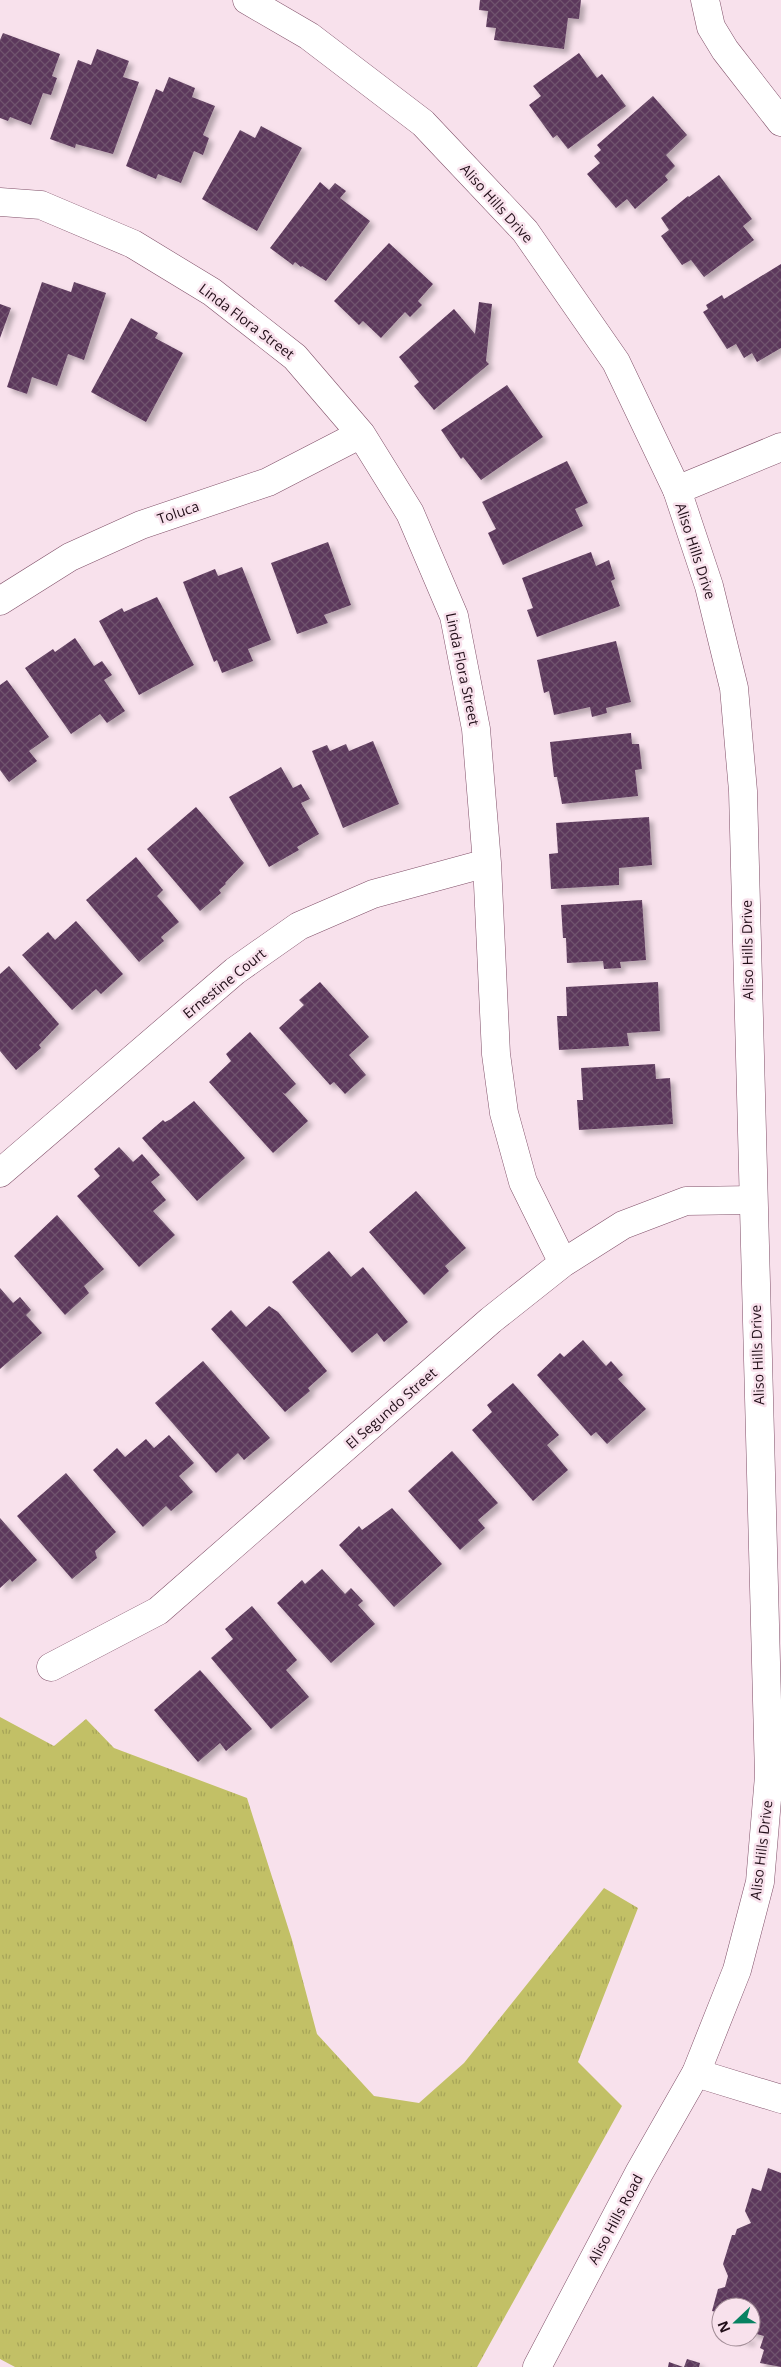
<svg xmlns="http://www.w3.org/2000/svg" width="781" height="2367" font-family="'Open Sans',sans-serif">
<defs>
<pattern id="grass-tufts" width="24" height="20" patternUnits="userSpaceOnUse" patternTransform="scale(1.25)"><rect width="24" height="20" fill="#c2c066"/><path d="M3 7l-1-3M5 7V3M7 7l1-3M15 17l-1-3M17 17v-4M19 17l1-3" fill="none" stroke="#a6a458"/></pattern>
<pattern id="building-cross-hatch" width="8" height="8" patternUnits="userSpaceOnUse" patternTransform="scale(1.25)"><rect width="8" height="8" fill="#5c395b"/><path d="M0 0l8 8M0 8l8-8" fill="none" stroke="#6f526e"/></pattern>
<filter id="shadow"><feDropShadow dx="4.5" dy="4.5" stdDeviation="2.5" flood-color="#0004"/></filter>
</defs>
<rect width="100%" height="100%" fill="#f8e1ec"/>
<path fill="url(#grass-tufts)" d="M 0,1717 L 54,1746 L 86,1719 L 114,1748 L 247,1798 L 292,1940 L 317,2034 L 374,2096 L 419,2103 L 464,2063 L 604,1888 L 638,1908 L 578,2062 L 622,2106 L 477,2367 L 15,2367 L 0,2359 Z"/>
<path fill="url(#building-cross-hatch)" filter="url(#shadow)" d="M 480,0 L 581,0 L 579,19 L 568,18 L 564,49 L 494,40 L 496,28 L 486,27 L 488,11 L 479,10 Z
M 3,33 L 60,54 L 52,76 L 57,78 L 51,95 L 43,93 L 31,125 L 10,117 L 8,121 L 0,118 L 0,40 Z
M 97,49 L 129,61 L 123,77 L 139,82 L 113,154 L 76,144 L 75,148 L 50,139 L 78,60 L 91,65 Z
M 579,53 L 597,78 L 602,74 L 626,106 L 568,149 L 557,135 L 553,138 L 529,105 L 541,96 L 533,86 Z
M 169,77 L 195,88 L 192,97 L 215,106 L 203,135 L 209,138 L 203,155 L 194,151 L 181,183 L 158,174 L 156,179 L 126,166 L 156,89 L 163,92 Z
M 653,96 L 687,135 L 666,155 L 675,166 L 665,176 L 668,180 L 635,209 L 627,199 L 616,208 L 587,174 L 600,163 L 594,156 L 601,150 L 597,145 Z
M 261,126 L 302,148 L 257,231 L 202,199 L 240,130 L 255,138 Z
M 719,175 L 752,219 L 743,226 L 754,240 L 704,277 L 691,260 L 682,265 L 661,236 L 669,230 L 661,218 L 688,196 L 689,197 Z
M 320,182 L 329,190 L 335,183 L 346,191 L 340,198 L 370,221 L 326,281 L 302,266 L 301,267 L 295,262 L 293,265 L 270,248 Z
M 389,243 L 433,284 L 418,301 L 422,305 L 410,317 L 405,312 L 381,338 L 363,321 L 359,325 L 334,301 Z
M 781,264 L 781,348 L 757,362 L 752,353 L 744,358 L 736,344 L 727,349 L 703,312 L 708,309 L 706,305 L 722,295 L 724,299 Z
M 42,282 L 71,292 L 74,282 L 106,293 L 84,360 L 68,354 L 57,386 L 32,377 L 27,394 L 7,387 Z
M 479,302 L 492,304 L 486,361 L 489,364 L 434,410 L 414,386 L 419,382 L 399,357 L 454,309 L 475,334 Z
M 0,304 L 11,308 L 0,338 Z
M 131,318 L 158,333 L 155,338 L 183,353 L 146,422 L 91,392 Z
M 507,385 L 543,437 L 481,480 L 463,457 L 461,459 L 441,430 Z
M 567,461 L 588,503 L 575,509 L 583,526 L 503,565 L 488,533 L 496,529 L 482,502 Z
M 328,542 L 351,605 L 324,615 L 328,623 L 297,634 L 271,563 Z
M 591,552 L 596,566 L 609,560 L 615,579 L 611,581 L 620,606 L 537,637 L 527,610 L 533,608 L 522,578 Z
M 242,567 L 271,640 L 248,649 L 253,661 L 222,673 L 217,660 L 214,662 L 183,582 L 215,569 L 218,576 Z
M 157,597 L 194,665 L 139,695 L 99,621 L 122,608 L 124,612 Z
M 75,638 L 94,666 L 102,661 L 112,675 L 104,680 L 125,711 L 107,723 L 100,714 L 71,734 L 25,668 L 53,649 L 55,652 Z
M 616,641 L 631,702 L 606,708 L 607,713 L 592,717 L 590,707 L 554,715 L 549,691 L 544,693 L 537,660 Z
M 7,680 L 49,737 L 29,751 L 37,761 L 9,782 L 0,770 L 0,685 Z
M 631,733 L 632,744 L 639,744 L 642,769 L 635,770 L 638,796 L 562,804 L 557,777 L 554,777 L 550,742 Z
M 373,741 L 399,804 L 343,828 L 312,751 L 327,745 L 330,751 L 346,744 L 349,751 Z
M 281,767 L 293,788 L 301,784 L 310,799 L 301,803 L 319,834 L 297,847 L 299,850 L 269,867 L 229,797 Z
M 196,807 L 244,863 L 225,883 L 226,884 L 219,890 L 221,893 L 200,911 L 147,849 Z
M 649,817 L 652,865 L 619,868 L 619,885 L 551,889 L 549,854 L 558,853 L 556,823 Z
M 136,857 L 163,890 L 157,896 L 179,922 L 161,937 L 164,941 L 139,962 L 86,900 Z
M 642,900 L 646,960 L 620,962 L 621,968 L 604,969 L 603,961 L 567,963 L 566,938 L 563,938 L 561,905 Z
M 76,921 L 123,974 L 101,994 L 96,989 L 72,1010 L 22,955 L 48,932 L 55,940 Z
M 9,966 L 59,1024 L 39,1045 L 41,1048 L 16,1070 L 0,1051 L 0,974 Z
M 320,982 L 369,1037 L 349,1055 L 366,1075 L 345,1094 L 334,1082 L 330,1085 L 279,1028 L 304,1005 L 299,1000 Z
M 658,982 L 660,1031 L 627,1033 L 629,1046 L 559,1050 L 557,1016 L 567,1016 L 566,987 Z
M 250,1032 L 296,1084 L 285,1094 L 282,1092 L 308,1121 L 273,1153 L 209,1082 L 231,1061 L 226,1054 Z
M 655,1064 L 656,1079 L 670,1078 L 673,1124 L 579,1130 L 577,1100 L 583,1100 L 581,1068 Z
M 194,1101 L 245,1158 L 197,1201 L 142,1138 L 163,1120 L 165,1122 L 171,1119 Z
M 119,1147 L 133,1162 L 142,1154 L 160,1175 L 151,1182 L 166,1200 L 153,1211 L 175,1235 L 139,1267 L 77,1196 L 100,1176 L 94,1169 Z
M 416,1191 L 466,1248 L 445,1266 L 449,1271 L 424,1295 L 369,1232 Z
M 57,1215 L 104,1269 L 84,1286 L 89,1293 L 65,1315 L 14,1256 Z
M 329,1251 L 351,1277 L 363,1267 L 408,1322 L 384,1342 L 377,1333 L 352,1353 L 292,1282 Z
M 0,1288 L 13,1303 L 20,1297 L 31,1310 L 26,1315 L 42,1333 L 0,1369 Z
M 269,1306 L 278,1312 L 327,1371 L 308,1388 L 310,1391 L 285,1412 L 211,1329 L 231,1310 L 246,1327 Z
M 583,1340 L 606,1366 L 611,1361 L 623,1375 L 618,1379 L 646,1409 L 607,1444 L 596,1432 L 591,1436 L 537,1375 L 560,1353 L 564,1357 Z
M 203,1361 L 270,1438 L 244,1460 L 238,1453 L 216,1473 L 155,1403 Z
M 513,1383 L 559,1435 L 547,1445 L 568,1470 L 533,1501 L 472,1430 L 492,1412 L 487,1405 Z
M 169,1435 L 194,1463 L 179,1476 L 193,1492 L 171,1511 L 166,1506 L 143,1527 L 93,1470 L 117,1448 L 125,1457 L 146,1439 L 154,1448 Z
M 452,1451 L 498,1503 L 478,1520 L 485,1528 L 460,1550 L 408,1491 Z
M 66,1473 L 116,1532 L 95,1551 L 97,1558 L 72,1579 L 17,1516 Z
M 392,1508 L 442,1564 L 394,1607 L 339,1545 L 359,1526 L 362,1530 Z
M 0,1518 L 37,1560 L 12,1582 L 10,1579 L 0,1588 Z
M 322,1569 L 345,1594 L 351,1588 L 363,1601 L 358,1605 L 375,1624 L 331,1663 L 277,1603 L 302,1580 L 305,1584 Z
M 252,1606 L 297,1660 L 286,1670 L 309,1697 L 271,1729 L 211,1658 L 233,1639 L 225,1629 Z
M 200,1670 L 252,1729 L 226,1751 L 220,1743 L 198,1762 L 154,1710 Z
M 768,2168 L 781,2173 L 781,2367 L 760,2363 L 764,2350 L 760,2348 L 764,2336 L 753,2333 L 751,2336 L 751,2307 L 721,2307 L 721,2333 L 715,2331 L 720,2313 L 712,2311 L 718,2289 L 725,2287 L 728,2276 L 723,2264 L 732,2235 L 735,2235 L 737,2229 L 751,2223 L 745,2211 L 752,2188 L 761,2191 Z
M 735,2337 L 751,2337 L 750,2342 Z
M 687,2359 L 700,2363 L 699,2367 L 684,2367 Z
M 669,2362 L 683,2367 L 668,2367 Z"/>
<g fill="none" stroke-linecap="round" stroke-linejoin="round">
<defs>
<path id="street" d="M 705,0 L 711,27 L 725,50 L 781,122
M 0,202 L 41,205 L 133,244 L 212,292 L 295,357 L 361,434 L 410,513 L 454,616 L 476,729 L 487,863 L 496,1054 L 504,1113 L 523,1182 L 563,1263
M 677,490 L 781,447
M 0,601 L 70,557 L 141,525 L 268,482 L 361,434
M 0,1173 L 235,971 L 299,926 L 373,894 L 487,863
M 51,1667 L 158,1611 L 491,1320 L 563,1263 L 623,1225 L 686,1201 L 753,1200
M 696,2073 L 781,2099"/>
<path id="secondary" d="M 247,0 L 309,36 L 423,123 L 525,231 L 616,362 L 677,490 L 709,586 L 734,688 L 743,791 L 769,1776 L 760,1882 L 737,1970 L 696,2073 L 639,2173 L 537,2367"/>
</defs>
<use href="#street" stroke="#805069" stroke-width="29"/>
<use href="#secondary" stroke="#805069" stroke-width="29"/>
<use href="#street" stroke="#fff" stroke-width="28"/>
<use href="#secondary" stroke="#fff" stroke-width="28"/>
</g>
<g text-anchor="middle" dominant-baseline="central" stroke-width="5" stroke-linejoin="round" paint-order="stroke">
<g font-size="14" fill="#210e18" stroke="#f8e1ec">
<text transform="translate(497 203) rotate(48)">Aliso Hills Drive</text>
<text transform="translate(247 321) rotate(37)">Linda Flora Street</text>
<text transform="translate(178 512) rotate(-19)">Toluca</text>
<text transform="translate(696 551) rotate(72)">Aliso Hills Drive</text>
<text transform="translate(463 669) rotate(78)">Linda Flora Street</text>
<text transform="translate(747 950) rotate(-91)">Aliso Hills Drive</text>
<text transform="translate(224 983) rotate(-39)">Ernestine Court</text>
<text transform="translate(757 1355) rotate(-92)">Aliso Hills Drive</text>
<text transform="translate(391 1408) rotate(-41)">El Segundo Street</text>
<text transform="translate(761 1850) rotate(-83)">Aliso Hills Drive</text>
<text transform="translate(615 2219) rotate(-62)">Aliso Hills Road</text>
</g>
</g>
<g transform="translate(736 2322) rotate(248)"><circle r="24" fill="#f8e1ec" stroke="#a28d97"/>
<path d="M0-4L9 19L0 12L-9 19Z" fill="#078262"/>
<text y="-8" font-size="14" font-weight="bold" text-anchor="middle" fill="#210e18">N</text>
</g>
</svg>
